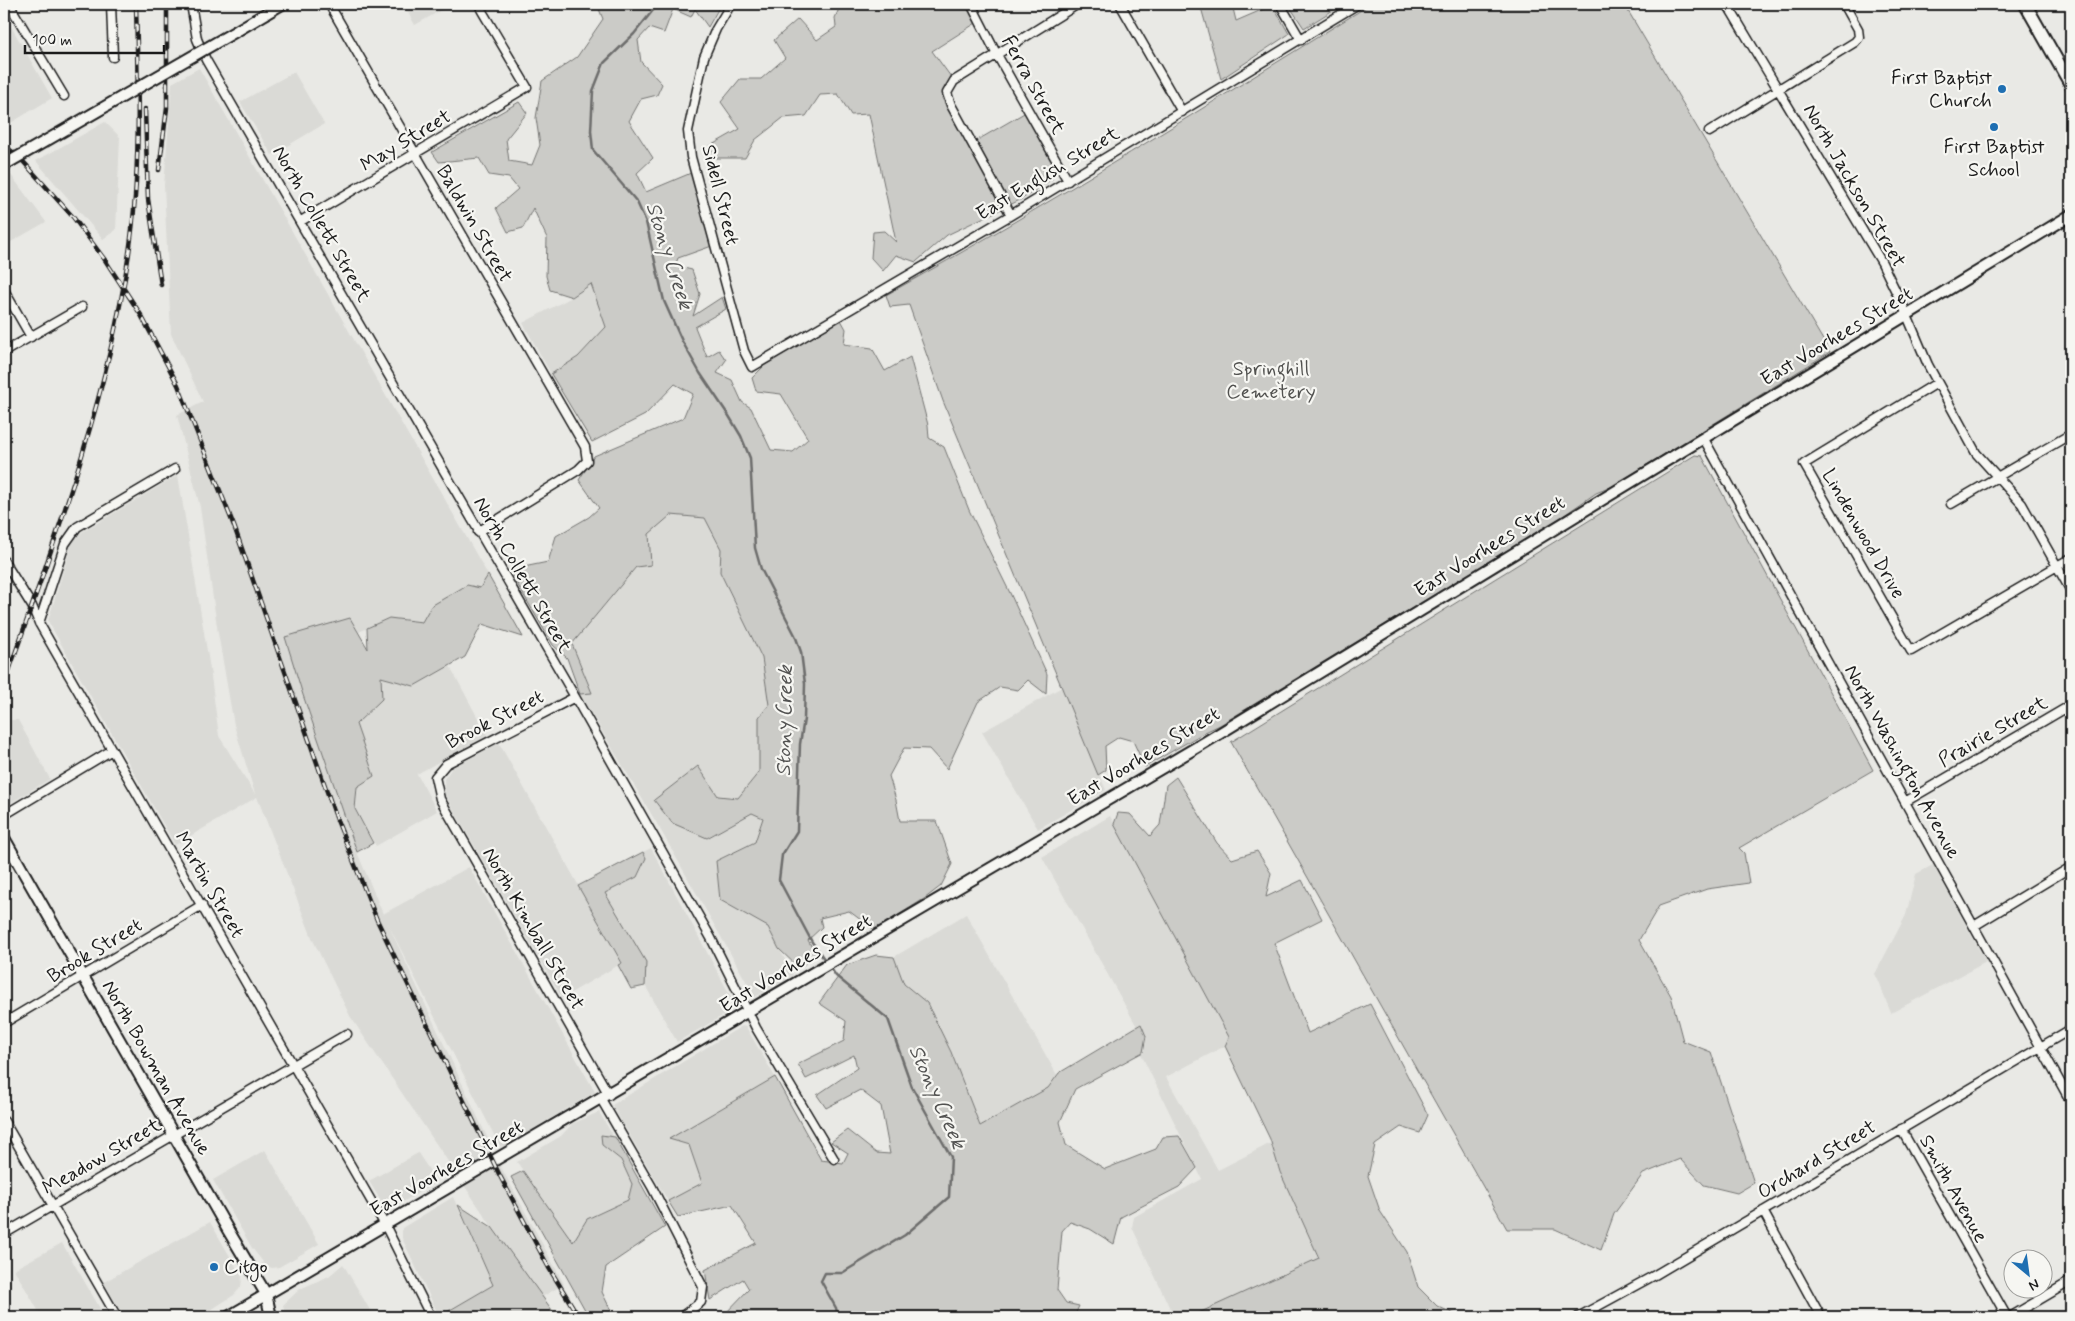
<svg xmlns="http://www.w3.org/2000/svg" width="2075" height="1321" font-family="Mynerve,sans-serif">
<rect width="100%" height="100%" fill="#e9e9e5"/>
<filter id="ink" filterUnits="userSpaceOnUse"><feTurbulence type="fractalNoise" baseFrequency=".02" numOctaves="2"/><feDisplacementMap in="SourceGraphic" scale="10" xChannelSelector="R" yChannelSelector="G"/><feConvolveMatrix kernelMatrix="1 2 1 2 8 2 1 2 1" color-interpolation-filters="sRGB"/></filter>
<g filter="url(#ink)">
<path fill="#dadad6" d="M 403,4 L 452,4 L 415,25 Z
M 4,14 L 52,98 L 4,127 Z
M 199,68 L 488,575 L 480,588 L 422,622 L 389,618 L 359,632 L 350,618 L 303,695 L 357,852 L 383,914 L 469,867 L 595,1092 L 506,1145 L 500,1147 L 387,922 L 501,1167 L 564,1284 L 542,1297 L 497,1234 L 350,1016 L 313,940 L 257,797 L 175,845 L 48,621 L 72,542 L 82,532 L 178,475 L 210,669 L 219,736 L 255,794 L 234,725 L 218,633 L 200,507 L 177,415 L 203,402 L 171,334 L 164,185 L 172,83 Z
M 294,72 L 324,124 L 272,155 L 240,102 Z
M 105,122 L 120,137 L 116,230 L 103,239 L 36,161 Z
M 8,171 L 46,222 L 4,246 L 4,173 Z
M 591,283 L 606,327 L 578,357 L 551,374 L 523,323 L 572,297 Z
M 671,515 L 705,518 L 721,549 L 720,572 L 762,658 L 769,705 L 759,717 L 759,772 L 738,798 L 718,796 L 698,766 L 707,838 L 752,813 L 763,818 L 755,842 L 716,861 L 720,900 L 768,927 L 793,975 L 755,997 L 656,822 L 580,694 L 592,693 L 572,644 L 636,567 L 648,534 Z
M 450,666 L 487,735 L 417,774 L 437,811 L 376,846 L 355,809 L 357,787 L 374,776 L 356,724 L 381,699 L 381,677 L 414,686 Z
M 1062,687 L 1106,790 L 1038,829 L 982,732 Z
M 4,720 L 18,720 L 50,779 L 4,807 Z
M 499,743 L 622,963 L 562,998 L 445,795 L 444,779 L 452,768 Z
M 1110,816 L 1229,1037 L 1225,1046 L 1166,1077 L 1218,1170 L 1271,1143 L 1280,1172 L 1319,1259 L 1190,1317 L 1174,1317 L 1132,1227 L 1134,1217 L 1202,1179 L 1141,1054 L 1143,1052 L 1145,1041 L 1042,857 Z
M 651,848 L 731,997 L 729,1007 L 731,1011 L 677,1042 L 642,980 L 605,893 L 637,877 L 646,858 L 643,852 Z
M 1933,865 L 1986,962 L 1891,1013 L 1875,974 L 1906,915 L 1916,874 Z
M 966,914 L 1057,1075 L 1048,1088 L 980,1126 L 951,1052 L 927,1003 L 904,984 L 894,957 Z
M 742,1026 L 746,1027 L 775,1077 L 670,1139 L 689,1145 L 702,1183 L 668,1201 L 612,1105 Z
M 599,1112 L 613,1136 L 601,1135 L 602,1145 L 621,1160 L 632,1184 L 628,1200 L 587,1219 L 573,1243 L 517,1162 L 561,1136 L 572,1124 Z
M 265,1150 L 319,1244 L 279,1267 L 272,1268 L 262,1264 L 263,1262 L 252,1248 L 213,1180 Z
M 418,1153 L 437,1182 L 387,1211 L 369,1181 Z
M 453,1197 L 493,1285 L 439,1316 L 402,1238 L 402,1228 Z
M 210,1222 L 242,1277 L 241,1287 L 234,1295 L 200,1317 L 124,1317 L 104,1282 Z
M 62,1243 L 94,1298 L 105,1317 L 42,1317 L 14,1269 Z
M 343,1264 L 374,1317 L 286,1317 L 283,1305 L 300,1289 L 329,1276 Z"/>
<path fill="#cbcbc7" stroke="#747472" d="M 597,4 L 721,4 L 708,27 L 695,9 L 691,17 L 673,9 L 664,33 L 649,28 L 638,40 L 641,62 L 662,84 L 657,95 L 641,99 L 629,121 L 653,158 L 637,173 L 646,192 L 691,173 L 712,246 L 678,258 L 675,266 L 692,270 L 700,294 L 693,316 L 722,297 L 726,309 L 695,327 L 707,357 L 719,350 L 726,360 L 717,373 L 732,380 L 742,402 L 751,408 L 771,450 L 793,452 L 808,439 L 781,394 L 756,391 L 752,378 L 765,365 L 841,320 L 846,329 L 844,344 L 872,348 L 885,371 L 910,357 L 928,425 L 929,438 L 944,447 L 969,510 L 1010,593 L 1047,674 L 1046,694 L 1028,680 L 1018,690 L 1000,687 L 978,702 L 947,769 L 929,749 L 904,748 L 889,776 L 896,800 L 900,821 L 937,821 L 952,864 L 941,886 L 924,899 L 874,930 L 849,911 L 820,918 L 822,927 L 808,940 L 816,955 L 799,968 L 779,949 L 768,927 L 720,900 L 716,861 L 755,842 L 763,818 L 752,813 L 707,838 L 672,823 L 654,800 L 698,766 L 718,796 L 738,798 L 759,772 L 759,717 L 769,705 L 762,658 L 720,572 L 721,549 L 705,518 L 671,515 L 649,534 L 651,565 L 636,567 L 572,644 L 592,693 L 580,694 L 567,658 L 553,645 L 509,570 L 548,562 L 556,536 L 589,517 L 599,508 L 579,480 L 594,456 L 683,418 L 693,394 L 675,384 L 645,415 L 592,442 L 551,374 L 578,357 L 606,327 L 591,284 L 572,297 L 550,290 L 546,276 L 547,238 L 533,208 L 523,228 L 508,232 L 496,208 L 518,189 L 509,178 L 489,175 L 479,158 L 439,162 L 432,152 L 519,102 L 527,113 L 506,139 L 509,161 L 532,165 L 540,145 L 536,118 L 542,81 L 577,57 L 603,19 Z
M 841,4 L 966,4 L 976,23 L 932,51 L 951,77 L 942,98 L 969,145 L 1026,112 L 1056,165 L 1052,179 L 1022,199 L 947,235 L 916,262 L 896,255 L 883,271 L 871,258 L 873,232 L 884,231 L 896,242 L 869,114 L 851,115 L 838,94 L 820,95 L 806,116 L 783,118 L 755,140 L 745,158 L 716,158 L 710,146 L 740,129 L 721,102 L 740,79 L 761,79 L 785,58 L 774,40 L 798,19 L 817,40 L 836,27 L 835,18 Z
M 1200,4 L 1232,4 L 1236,21 L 1273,5 L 1289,34 L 1221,79 Z
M 1288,4 L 1343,4 L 1304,28 Z
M 1371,4 L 1624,4 L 1830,352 L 1611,487 L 1596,493 L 1560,518 L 1220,725 L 1205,732 L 1145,767 L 1133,741 L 1119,737 L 1105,746 L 1106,770 L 1098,775 L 943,401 L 909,305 L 890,307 L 886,295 C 1051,204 1211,103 1371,4 Z
M 1695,455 L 1702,456 L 1873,770 L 1739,848 L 1744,853 L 1749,883 L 1707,889 L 1659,906 L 1639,940 L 1671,996 L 1683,1041 L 1711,1052 L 1754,1183 L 1737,1193 L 1704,1185 L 1680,1159 L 1643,1174 L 1614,1214 L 1601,1250 L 1555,1229 L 1507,1229 L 1231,742 Z
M 488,575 L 523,637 L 482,624 L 465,657 L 414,686 L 381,677 L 382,699 L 356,724 L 374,776 L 357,787 L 355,809 L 373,843 L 357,852 L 303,695 L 285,637 L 350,618 L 368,649 L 367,628 L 389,618 L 422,622 L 431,606 L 467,585 L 480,588 Z
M 1176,777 L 1217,843 L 1232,859 L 1257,851 L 1271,873 L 1266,897 L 1302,880 L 1322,919 L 1274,943 L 1308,1033 L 1370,1004 L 1428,1115 L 1420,1133 L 1401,1127 L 1375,1145 L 1368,1176 L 1380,1211 L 1407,1252 L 1418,1287 L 1437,1306 L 1461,1317 L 1190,1317 L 1319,1258 L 1280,1172 L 1270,1139 L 1225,1046 L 1229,1037 L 1114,824 L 1118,813 L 1130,814 L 1150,836 L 1160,825 L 1166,785 Z
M 643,852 L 646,858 L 637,877 L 605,893 L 646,962 L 645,986 L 631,989 L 618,965 L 622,963 L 578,886 Z
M 876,955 L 894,957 L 904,984 L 927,1003 L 951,1052 L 980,1126 L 1048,1088 L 1059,1073 L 1141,1024 L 1146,1036 L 1143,1052 L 1075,1089 L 1060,1122 L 1066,1145 L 1105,1169 L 1156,1149 L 1163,1137 L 1179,1136 L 1197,1168 L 1179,1187 L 1121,1217 L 1114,1244 L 1090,1229 L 1070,1222 L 1062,1231 L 1057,1290 L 1066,1303 L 1079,1306 L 1074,1317 L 722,1317 L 749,1289 L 743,1279 L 710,1300 L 705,1270 L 756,1243 L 732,1205 L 678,1217 L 668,1201 L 702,1183 L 689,1145 L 669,1139 L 775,1077 L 821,1160 L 843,1163 L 848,1153 L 831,1142 L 847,1130 L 876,1153 L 890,1154 L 881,1106 L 860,1090 L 826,1108 L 817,1095 L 857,1068 L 854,1055 L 806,1079 L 798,1064 L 844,1041 L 846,1021 L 819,1003 L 847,965 Z
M 601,1135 L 615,1137 L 665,1227 L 606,1267 L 602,1292 L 614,1317 L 589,1317 L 511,1177 L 523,1171 L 573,1242 L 587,1219 L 628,1200 L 632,1184 L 621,1160 L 602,1145 Z
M 458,1205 L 492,1227 L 557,1317 L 446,1317 L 445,1313 L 493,1285 Z"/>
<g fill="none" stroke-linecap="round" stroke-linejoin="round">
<path stroke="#6d6d6c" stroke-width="2.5" d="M 658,4 L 634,34 L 604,63 L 593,91 L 591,131 L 593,150 L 637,202 L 646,222 L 664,301 L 682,341 L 700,373 L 729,416 L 741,436 L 750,458 L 755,548 L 761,569 L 795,635 L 801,652 L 805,684 L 804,719 L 800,744 L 797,831 L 782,855 L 779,880 L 812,942 L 827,963
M 830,967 L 836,976 L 888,1019 L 912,1087 L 951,1157 L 949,1197 L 905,1235 L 842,1273 L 825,1273 L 821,1281 L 836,1308 L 838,1317"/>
<defs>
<path id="street" d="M 9,4 L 64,96
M 111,4 L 113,57
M 191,4 L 197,39 L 206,60 L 575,697 L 711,938 L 756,1028 L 834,1159
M 329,4 L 585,447 L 587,461 L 578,470 L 478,532
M 731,4 L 716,29 L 704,57 L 688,131 L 691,157 L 744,351 L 752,367 L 1011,215 L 1358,4
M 971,4 L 996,53 L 1068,181
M 1120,4 L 1182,112
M 1280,4 L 1301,40
M 1727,4 L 1882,263 L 1903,306 L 1928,365 L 1976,453 L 2022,504 L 2071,591
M 1709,132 L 1855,42 L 1859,37 L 1858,29 L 1844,4
M 1011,215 L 951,105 L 947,93 L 954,81 L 1078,4
M 301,221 L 527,87 L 482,11 L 479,4
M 4,290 L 31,337
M 4,352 L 82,307
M 1937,383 L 1804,464 L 1911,651 L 2071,558
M 1704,439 L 2071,1102
M 1951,504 L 2071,434
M 4,561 L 32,606 L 39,623 L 385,1225 L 431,1317
M 39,623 L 65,544 L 77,527 L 175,469
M 575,697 L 446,764 L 435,777 L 440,799 L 609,1095
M 1905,802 L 2071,705
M 4,815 L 112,750
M 1974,926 L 2071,867
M 4,1023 L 202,905
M 601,1099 L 652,1187 L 703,1287 L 701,1302 L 681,1317
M 4,1121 L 117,1317
M 1901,1129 L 2007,1317
M 1763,1211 L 1821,1317
M 4,1234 L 347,1034
M 1578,1317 L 1655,1275 L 2071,1029
M 2010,1317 L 2071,1281"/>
<path id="secondary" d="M 238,30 L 282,4
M 4,838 L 228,1230 L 266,1294 L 271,1317
M 228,1317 L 1204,743 L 1590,507 L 2071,215"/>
<path id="primary" d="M 2025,4 L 2071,85"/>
</defs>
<use href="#street" stroke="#1c1c1c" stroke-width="11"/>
<use href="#secondary" stroke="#1c1c1c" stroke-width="14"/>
<use href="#primary" stroke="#1c1c1c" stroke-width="15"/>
<use href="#street" stroke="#f6f6f2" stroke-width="8"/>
<use href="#secondary" stroke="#f6f6f2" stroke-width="10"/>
<use href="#primary" stroke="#f6f6f2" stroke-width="11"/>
<defs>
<path id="rail" d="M 145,109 L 148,199 L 161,285
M 4,145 L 20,158 L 73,217 L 105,260 L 141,315 L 178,385 L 234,526 L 337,820 L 377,920 L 500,1176 L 549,1268 L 579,1317
M 159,170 L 167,108 L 167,4
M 4,685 C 54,543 107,402 129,253 C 141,171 138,86 136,4"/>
</defs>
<use href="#rail" stroke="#1c1c1c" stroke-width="4.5"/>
<use href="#rail" stroke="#f6f6f2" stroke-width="2.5" stroke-dasharray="8" stroke-linecap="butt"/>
<defs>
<path id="secondary-bridge" d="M 4,165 L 238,30"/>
</defs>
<use href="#secondary-bridge" stroke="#1c1c1c" stroke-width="14" stroke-linecap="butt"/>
<use href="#secondary-bridge" stroke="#f6f6f2" stroke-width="10"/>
</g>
</g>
<g fill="#1f6fb2" stroke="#f6f6f2" stroke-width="2">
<circle cx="2002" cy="89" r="5"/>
<circle cx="1994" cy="127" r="5"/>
<circle cx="214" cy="1267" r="5"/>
</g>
<g text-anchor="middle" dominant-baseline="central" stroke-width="4.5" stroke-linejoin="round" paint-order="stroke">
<g font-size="20" fill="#1c1c1c" stroke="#f6f6f2" text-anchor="end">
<text x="1992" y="78">First Baptist<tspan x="1992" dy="23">Church</tspan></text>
<text x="1994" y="147" text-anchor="middle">First Baptist<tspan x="1994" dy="23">School</tspan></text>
<text x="224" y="1267" text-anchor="start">Citgo</text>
</g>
<g font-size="20" fill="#1c1c1c" stroke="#f6f6f2">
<text transform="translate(1033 85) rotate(61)">Ferra Street</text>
<text transform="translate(406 141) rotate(-31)">May Street</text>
<text transform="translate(1048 174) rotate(-31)">East English Street</text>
<text transform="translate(1854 186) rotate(60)">North Jackson Street</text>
<text transform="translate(720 195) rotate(76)">Sidell Street</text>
<text transform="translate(321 224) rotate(60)">North Collett Street</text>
<text transform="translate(474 224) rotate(60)">Baldwin Street</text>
<text transform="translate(1837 337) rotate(-31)">East Voorhees Street</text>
<text transform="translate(1863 534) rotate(60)">Lindenwood Drive</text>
<text transform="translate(1490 547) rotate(-32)">East Voorhees Street</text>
<text transform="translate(522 575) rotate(60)">North Collett Street</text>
<text transform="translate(495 720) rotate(-27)">Brook Street</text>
<text transform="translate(1993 732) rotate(-30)">Prairie Street</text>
<text transform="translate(1144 757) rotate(-31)">East Voorhees Street</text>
<text transform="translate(1902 762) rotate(61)">North Washington Avenue</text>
<text transform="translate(209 885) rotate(60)">Martin Street</text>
<text transform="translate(533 929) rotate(60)">North Kimball Street</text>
<text transform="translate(95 951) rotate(-31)">Brook Street</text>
<text transform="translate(796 964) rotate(-31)">East Voorhees Street</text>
<text transform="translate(156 1068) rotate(60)">North Bowman Avenue</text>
<text transform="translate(102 1157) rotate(-30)">Meadow Street</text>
<text transform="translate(1817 1160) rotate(-31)">Orchard Street</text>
<text transform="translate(447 1169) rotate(-30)">East Voorhees Street</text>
<text transform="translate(1953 1189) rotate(61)">Smith Avenue</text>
</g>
<g font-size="20" fill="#51514f" stroke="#f6f6f2">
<text x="1271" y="369">Springhill<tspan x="1271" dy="23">Cemetery</tspan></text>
</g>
<g font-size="21" font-style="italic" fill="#525251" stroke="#f6f6f2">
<text transform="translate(669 256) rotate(72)">Stony Creek</text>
<text transform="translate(785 721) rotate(-89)">Stony Creek</text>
<text transform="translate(937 1097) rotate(66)">Stony Creek</text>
</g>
</g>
<rect width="2075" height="1321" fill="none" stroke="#f6f6f2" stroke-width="20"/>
<rect x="10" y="10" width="2055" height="1301" fill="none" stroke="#1c1c1c" stroke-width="2" filter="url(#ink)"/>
<g transform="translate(2028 1274) rotate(151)"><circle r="24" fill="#f6f6f2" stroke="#9f9f9c"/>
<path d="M0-4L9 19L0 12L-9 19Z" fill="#1f6fb2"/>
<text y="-8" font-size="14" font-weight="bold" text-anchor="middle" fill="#1c1c1c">N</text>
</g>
<path d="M25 45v8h139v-8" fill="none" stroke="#1c1c1c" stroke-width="2.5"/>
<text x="32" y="45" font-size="15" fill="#1c1c1c" stroke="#f6f6f2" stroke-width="4" paint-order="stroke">100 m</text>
</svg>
